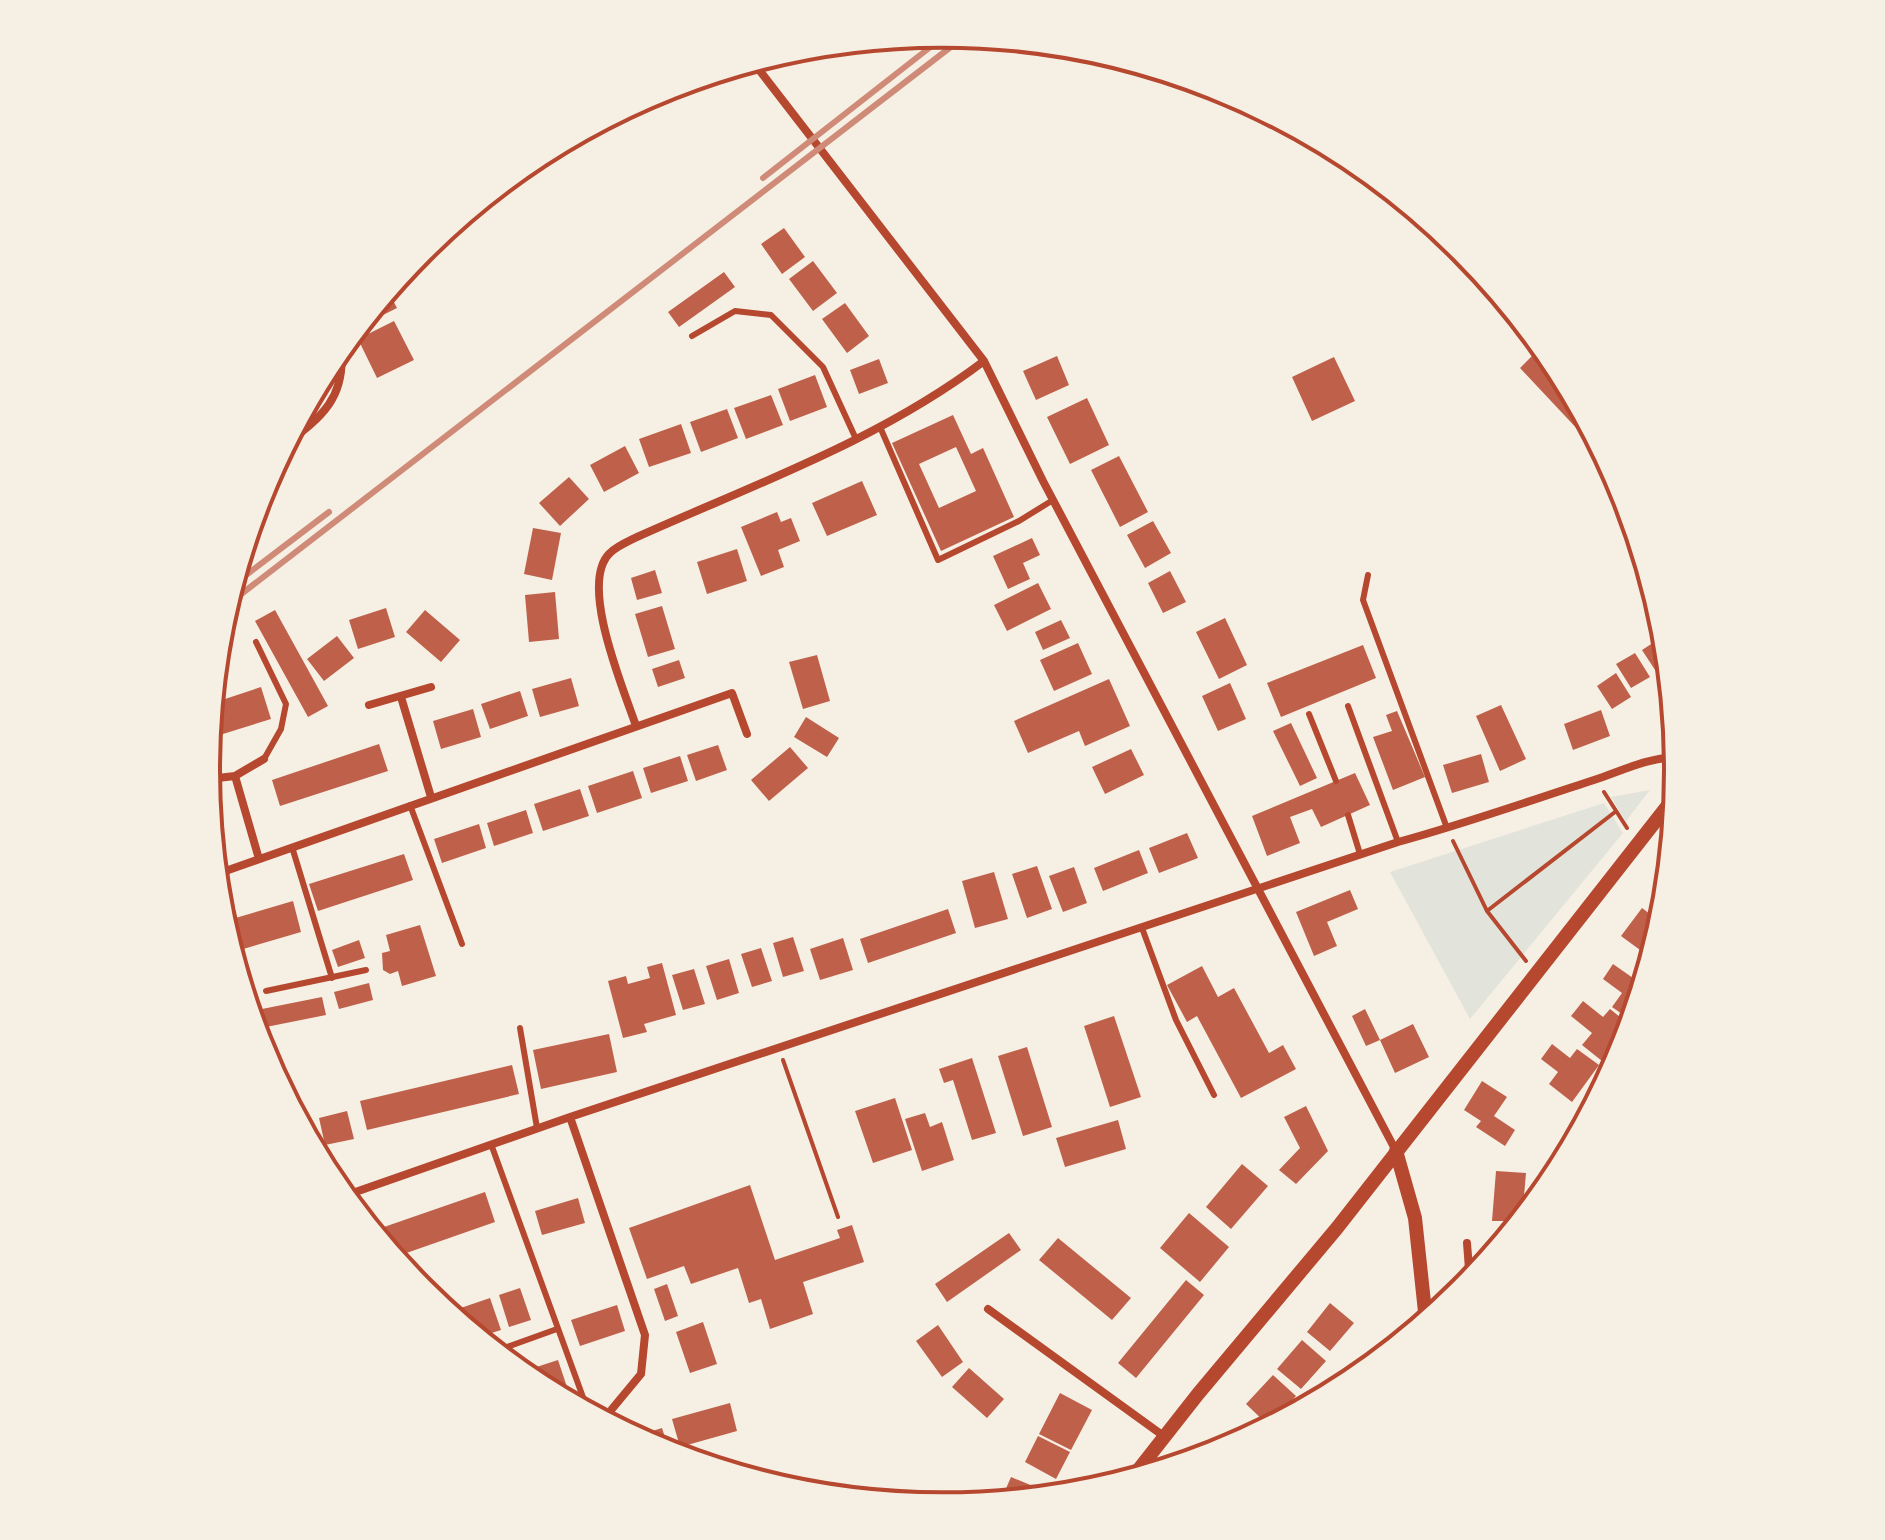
<svg xmlns="http://www.w3.org/2000/svg" width="1885" height="1540" font-family="Figtree,sans-serif">
<rect width="100%" height="100%" fill="#f6efe4"/>
<path fill="#e2e4dc" d="M 1650,790 L 1626,821 L 1611,797 Z
M 1604,803 L 1623,833 L 1470,1019 L 1390,872 Z"/>
<path fill="#bf614a" fill-rule="evenodd" d="M 784,228 L 805,257 L 782,274 L 761,244 Z
M 813,261 L 837,293 L 813,311 L 789,279 Z
M 724,272 L 735,287 L 679,327 L 668,312 Z
M 388,291 L 397,308 L 359,327 L 369,314 Z
M 845,303 L 869,336 L 847,353 L 822,319 Z
M 394,321 L 414,360 L 377,378 L 358,339 Z
M 1542,346 L 1555,361 L 1589,425 L 1581,433 L 1520,368 Z
M 1057,356 L 1069,385 L 1036,400 L 1023,371 Z
M 1334,357 L 1355,401 L 1312,421 L 1292,377 Z
M 879,359 L 888,383 L 859,394 L 850,370 Z
M 815,375 L 827,407 L 790,421 L 778,389 Z
M 771,395 L 783,425 L 746,439 L 734,408 Z
M 1087,398 L 1109,445 L 1070,464 L 1047,417 Z
M 727,409 L 738,438 L 701,452 L 690,422 Z
M 953,415 L 971,454 L 983,448 L 1014,517 L 941,551 L 892,443 ZM 956,447 L 976,491 L 939,508 L 919,464 Z
M 681,424 L 691,453 L 649,467 L 639,439 Z
M 625,446 L 639,473 L 604,492 L 590,465 Z
M 1119,456 L 1148,512 L 1120,527 L 1091,470 Z
M 569,477 L 589,499 L 560,526 L 539,503 Z
M 862,481 L 877,515 L 827,536 L 812,503 Z
M 777,512 L 781,522 L 791,518 L 800,541 L 778,550 L 784,567 L 761,576 L 741,527 Z
M 1153,521 L 1171,553 L 1145,568 L 1127,535 Z
M 533,528 L 561,533 L 552,580 L 524,574 Z
M 1032,538 L 1040,555 L 1023,563 L 1030,579 L 1008,589 L 993,556 Z
M 737,549 L 747,581 L 707,594 L 697,562 Z
M 655,570 L 662,593 L 637,600 L 631,578 Z
M 1170,571 L 1186,602 L 1163,613 L 1148,583 Z
M 1038,583 L 1051,609 L 1007,631 L 994,605 Z
M 555,592 L 559,639 L 529,642 L 525,595 Z
M 662,606 L 675,649 L 648,657 L 635,614 Z
M 386,608 L 395,637 L 358,649 L 349,620 Z
M 275,610 L 328,706 L 308,717 L 255,621 Z
M 425,610 L 460,640 L 441,662 L 406,632 Z
M 1225,618 L 1247,665 L 1219,679 L 1196,632 Z
M 1061,620 L 1070,638 L 1043,650 L 1035,632 Z
M 1665,635 L 1668,665 L 1657,673 L 1642,650 Z
M 337,636 L 354,658 L 324,681 L 307,659 Z
M 1078,643 L 1092,674 L 1054,691 L 1040,660 Z
M 1363,645 L 1376,678 L 1281,717 L 1267,683 Z
M 1635,653 L 1650,677 L 1631,688 L 1616,664 Z
M 817,655 L 830,701 L 803,709 L 789,662 Z
M 679,660 L 685,678 L 658,687 L 652,669 Z
M 1616,673 L 1631,697 L 1612,709 L 1597,686 Z
M 571,678 L 579,706 L 540,717 L 532,689 Z
M 1109,679 L 1130,726 L 1085,746 L 1079,731 L 1028,753 L 1014,721 Z
M 1230,683 L 1246,719 L 1218,731 L 1202,696 Z
M 261,687 L 271,719 L 210,738 L 213,703 Z
M 520,691 L 528,716 L 490,729 L 481,704 Z
M 1501,705 L 1526,759 L 1500,771 L 1476,716 Z
M 473,709 L 481,737 L 441,749 L 433,721 Z
M 1601,710 L 1610,736 L 1573,750 L 1564,724 Z
M 1397,711 L 1425,777 L 1393,790 L 1373,737 L 1392,731 L 1386,715 Z
M 806,717 L 839,738 L 827,757 L 794,737 Z
M 1291,723 L 1317,778 L 1300,786 L 1273,731 Z
M 379,744 L 388,771 L 280,806 L 272,780 Z
M 718,745 L 727,770 L 696,781 L 687,755 Z
M 790,747 L 808,768 L 769,801 L 751,780 Z
M 1131,749 L 1144,775 L 1105,794 L 1092,767 Z
M 1481,754 L 1489,782 L 1452,793 L 1443,765 Z
M 680,756 L 688,781 L 651,793 L 643,768 Z
M 633,771 L 642,798 L 597,813 L 588,786 Z
M 1355,773 L 1370,805 L 1321,827 L 1312,809 L 1290,817 L 1300,843 L 1267,856 L 1252,816 Z
M 580,789 L 589,816 L 543,831 L 534,804 Z
M 526,810 L 533,833 L 494,846 L 487,823 Z
M 479,824 L 486,848 L 442,863 L 434,839 Z
M 1187,833 L 1198,858 L 1159,873 L 1149,848 Z
M 1139,850 L 1148,873 L 1103,891 L 1094,868 Z
M 404,854 L 413,880 L 318,911 L 309,884 Z
M 1037,866 L 1052,909 L 1027,918 L 1012,874 Z
M 1074,867 L 1087,903 L 1063,912 L 1049,876 Z
M 994,872 L 1008,919 L 975,928 L 962,881 Z
M 1350,890 L 1358,909 L 1327,922 L 1337,946 L 1314,956 L 1296,912 Z
M 293,901 L 301,932 L 240,950 L 232,919 Z
M 1642,908 L 1662,923 L 1651,958 L 1621,936 Z
M 948,909 L 956,933 L 868,963 L 860,939 Z
M 420,925 L 436,976 L 402,986 L 398,971 L 390,974 L 383,970 L 382,953 L 390,951 L 386,935 Z
M 793,937 L 804,971 L 783,977 L 773,943 Z
M 843,938 L 853,970 L 820,980 L 810,949 Z
M 359,940 L 365,958 L 338,967 L 332,950 Z
M 761,948 L 772,981 L 752,987 L 741,954 Z
M 729,959 L 739,993 L 717,1000 L 706,966 Z
M 662,963 L 676,1015 L 644,1024 L 647,1032 L 623,1038 L 608,981 L 626,976 L 628,984 L 650,978 L 647,967 Z
M 1613,964 L 1633,978 L 1639,969 L 1646,974 L 1632,1021 L 1612,1007 L 1622,993 L 1603,979 Z
M 1202,966 L 1218,997 L 1234,988 L 1269,1053 L 1283,1045 L 1296,1069 L 1241,1098 L 1197,1016 L 1187,1022 L 1167,985 Z
M 694,969 L 705,1004 L 683,1010 L 672,975 Z
M 369,983 L 373,1000 L 339,1009 L 334,992 Z
M 322,997 L 326,1015 L 266,1027 L 262,1009 Z
M 1583,1001 L 1603,1017 L 1610,1009 L 1630,1025 L 1602,1061 L 1582,1045 L 1592,1033 L 1571,1016 Z
M 1365,1009 L 1380,1040 L 1413,1024 L 1429,1057 L 1395,1073 L 1380,1040 L 1366,1046 L 1352,1016 Z
M 1114,1016 L 1141,1097 L 1110,1107 L 1084,1026 Z
M 609,1034 L 617,1072 L 541,1089 L 533,1050 Z
M 1552,1044 L 1570,1058 L 1577,1049 L 1599,1065 L 1572,1102 L 1549,1084 L 1558,1072 L 1541,1059 Z
M 1027,1047 L 1052,1127 L 1023,1136 L 998,1056 Z
M 972,1058 L 996,1133 L 972,1140 L 953,1080 L 944,1083 L 939,1069 Z
M 512,1065 L 519,1094 L 367,1130 L 360,1101 Z
M 1482,1081 L 1507,1097 L 1494,1116 L 1515,1130 L 1505,1146 L 1476,1127 L 1481,1121 L 1464,1110 Z
M 895,1098 L 912,1150 L 873,1163 L 855,1111 Z
M 1306,1106 L 1328,1151 L 1296,1184 L 1279,1170 L 1300,1148 L 1284,1117 Z
M 347,1111 L 354,1139 L 325,1145 L 319,1118 Z
M 925,1113 L 930,1127 L 942,1122 L 954,1160 L 922,1171 L 905,1119 Z
M 1118,1120 L 1126,1149 L 1065,1167 L 1056,1138 Z
M 309,1123 L 314,1147 L 313,1147 L 302,1125 Z
M 1242,1164 L 1268,1186 L 1231,1229 L 1206,1207 Z
M 1496,1171 L 1526,1173 L 1522,1219 L 1504,1240 L 1506,1221 L 1492,1221 Z
M 750,1185 L 775,1260 L 840,1238 L 837,1230 L 852,1225 L 864,1262 L 803,1282 L 813,1314 L 770,1329 L 761,1299 L 749,1303 L 738,1268 L 691,1284 L 684,1266 L 647,1279 L 629,1228 Z
M 485,1192 L 495,1222 L 395,1257 L 384,1227 Z
M 578,1198 L 585,1223 L 542,1235 L 535,1211 Z
M 1189,1213 L 1229,1247 L 1200,1282 L 1160,1248 Z
M 1009,1233 L 1021,1250 L 947,1302 L 935,1284 Z
M 1058,1238 L 1131,1298 L 1112,1320 L 1039,1260 Z
M 1186,1280 L 1204,1295 L 1136,1378 L 1118,1363 Z
M 667,1284 L 678,1316 L 665,1321 L 654,1289 Z
M 520,1288 L 531,1320 L 509,1327 L 499,1295 Z
M 490,1298 L 501,1330 L 479,1337 L 449,1312 Z
M 1330,1303 L 1354,1323 L 1330,1351 L 1307,1332 Z
M 617,1305 L 625,1331 L 580,1346 L 571,1320 Z
M 703,1322 L 717,1364 L 690,1373 L 676,1332 Z
M 938,1325 L 963,1362 L 942,1377 L 916,1341 Z
M 1302,1340 L 1326,1361 L 1301,1389 L 1277,1369 Z
M 558,1360 L 568,1390 L 555,1393 L 521,1372 Z
M 969,1368 L 1004,1399 L 987,1418 L 952,1387 Z
M 1273,1375 L 1296,1396 L 1269,1426 L 1246,1404 Z
M 1060,1393 L 1092,1410 L 1071,1450 L 1039,1434 Z
M 730,1403 L 737,1431 L 680,1447 L 672,1419 Z
M 662,1428 L 670,1453 L 636,1436 Z
M 1038,1436 L 1070,1452 L 1056,1479 L 1025,1462 Z
M 1011,1477 L 1045,1491 L 1043,1496 L 1001,1500 Z"/>
<g fill="none" stroke-linecap="round" stroke-linejoin="round">
<path stroke="#b5482f" stroke-width="4" d="M 1604,792 L 1627,828
M 1453,841 L 1487,911
M 1526,961 L 1487,911 L 1615,812
M 783,1060 L 838,1217"/>
<path stroke="#b5482f" stroke-width="6" d="M 692,336 L 735,311 L 771,315 L 823,367 L 856,439
M 880,427 L 938,560 L 1019,521 L 1053,500
M 1368,575 L 1363,600 L 1447,828
M 256,642 L 286,704 L 281,729 L 264,759
M 1348,706 L 1398,842
M 1309,714 L 1336,781
M 410,805 L 462,944
M 1348,815 L 1360,854
M 292,847 L 332,978
M 1142,928 L 1176,1020 L 1214,1095
M 266,991 L 366,970
M 520,1028 L 537,1128
M 491,1144 L 588,1411
M 496,1351 L 557,1329"/>
<path stroke="#b5482f" stroke-width="8" d="M 753,62 L 984,361 L 1043,481 L 1396,1151
M 286,444 C 322,417 346,397 341,349
M 401,697 L 431,797
M 369,705 L 431,687
M 636,726 C 624,690 578,583 610,553 C 617,546 629,541 637,537 C 755,484 880,440 984,361
M 235,776 L 259,859
M 209,779 L 235,776 L 264,759
M 217,874 L 732,693 L 747,734
M 570,1117 L 645,1335 L 641,1374 L 612,1409
M 344,1196 L 570,1117 L 1398,842 C 1464,824 1529,801 1594,780 C 1619,772 1651,756 1677,758
M 1467,1243 L 1470,1282
M 988,1309 L 1165,1437"/>
<path stroke="#b5482f" stroke-width="14" d="M 1396,1151 L 1415,1218 L 1426,1321
M 1132,1478 L 1198,1394 L 1337,1228 L 1676,795"/>
<path stroke="#cf8b77" stroke-width="6" d="M 763,178 L 947,34
M 233,585 L 329,512
M 227,605 L 965,36"/>
</g>
<path d="M0 0H1885V1540H0ZM220 770a722 722 0 1 1 1444 0a722 722 0 1 1-1444 0Z" fill="#f6efe4" fill-rule="evenodd"/>
<path fill="none" stroke="#b5482f" stroke-width="4" d="M220 770a722 722 0 1 1 1444 0a722 722 0 1 1-1444 0Z"/>
</svg>
